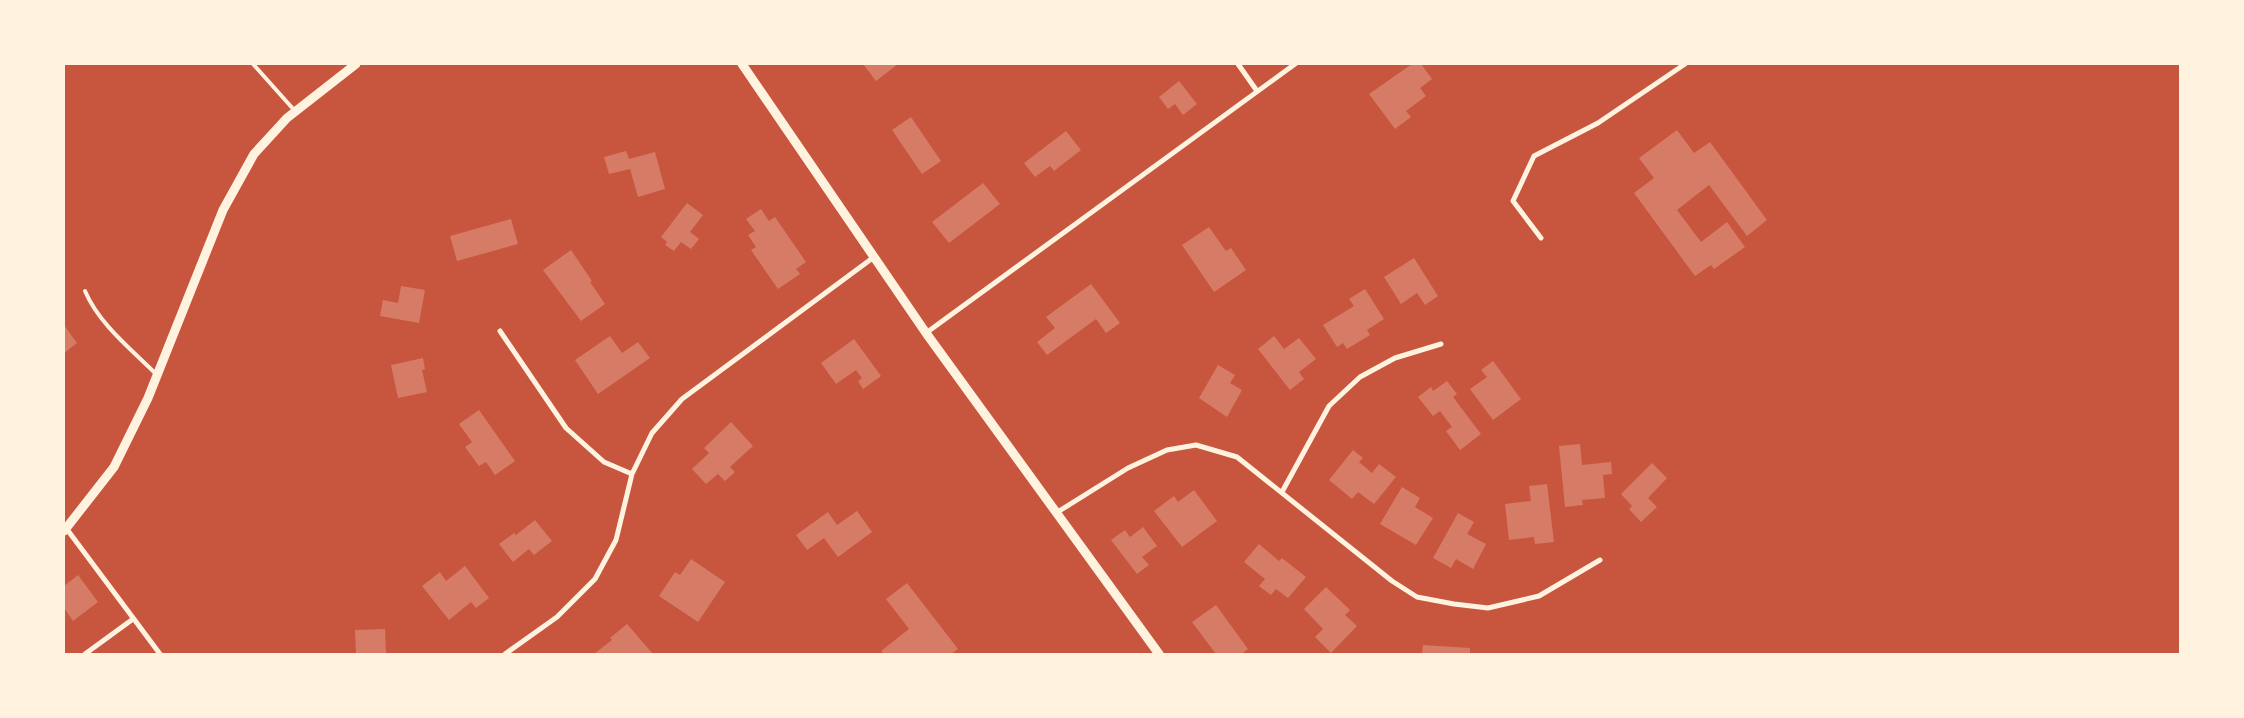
<svg xmlns="http://www.w3.org/2000/svg" width="2244" height="718" font-family="'PT Sans',sans-serif">
<rect width="100%" height="100%" fill="#c8553d"/>
<path fill="#d67c66" d="M 863,64 L 898,64 L 876,81 Z
M 1412,64 L 1421,64 L 1432,79 L 1420,88 L 1426,96 L 1406,111 L 1411,117 L 1395,129 L 1369,94 Z
M 1179,81 L 1197,104 L 1183,115 L 1175,104 L 1168,109 L 1159,97 Z
M 911,117 L 941,161 L 922,174 L 892,130 Z
M 1677,130 L 1694,153 L 1710,142 L 1767,220 L 1747,236 L 1709,185 L 1677,210 L 1701,242 L 1727,222 L 1745,247 L 1714,269 L 1711,265 L 1695,276 L 1634,193 L 1654,178 L 1639,158 Z
M 1066,131 L 1081,150 L 1054,171 L 1050,166 L 1035,177 L 1024,163 Z
M 626,151 L 629,159 L 655,152 L 665,189 L 638,197 L 630,169 L 609,174 L 604,157 Z
M 983,183 L 1000,204 L 949,243 L 932,222 Z
M 687,203 L 703,215 L 690,232 L 699,239 L 691,249 L 681,242 L 674,251 L 665,245 L 667,242 L 661,237 Z
M 761,209 L 769,221 L 775,217 L 806,262 L 796,269 L 800,274 L 778,289 L 751,250 L 756,247 L 748,235 L 755,231 L 746,219 Z
M 511,219 L 518,244 L 457,261 L 450,236 Z
M 1209,227 L 1226,251 L 1231,248 L 1246,270 L 1214,292 L 1182,245 Z
M 571,250 L 592,281 L 590,282 L 605,304 L 581,321 L 543,270 Z
M 1414,258 L 1438,296 L 1425,305 L 1417,293 L 1401,304 L 1384,277 Z
M 1091,284 L 1120,323 L 1106,333 L 1096,319 L 1047,355 L 1037,342 L 1055,328 L 1046,317 Z
M 401,286 L 425,290 L 419,323 L 380,316 L 383,300 L 398,303 Z
M 1365,289 L 1384,319 L 1367,330 L 1370,335 L 1347,349 L 1343,343 L 1337,347 L 1323,325 L 1354,306 L 1349,299 Z
M 64,325 L 77,343 L 64,353 Z
M 610,336 L 622,353 L 638,342 L 650,358 L 598,394 L 575,360 Z
M 1274,336 L 1284,349 L 1299,338 L 1316,359 L 1299,372 L 1304,379 L 1290,390 L 1258,349 Z
M 854,339 L 881,376 L 863,389 L 858,381 L 862,378 L 856,370 L 836,384 L 821,363 Z
M 423,358 L 425,369 L 422,370 L 427,392 L 398,398 L 391,365 Z
M 1493,361 L 1521,399 L 1493,420 L 1470,389 L 1487,377 L 1481,370 Z
M 1218,365 L 1235,375 L 1230,383 L 1242,390 L 1227,417 L 1199,398 Z
M 1447,381 L 1457,394 L 1453,397 L 1481,434 L 1460,450 L 1446,431 L 1452,427 L 1440,411 L 1433,416 L 1418,397 L 1431,387 L 1433,391 Z
M 479,410 L 515,461 L 495,475 L 486,462 L 479,466 L 465,447 L 472,442 L 459,424 Z
M 731,422 L 753,446 L 730,467 L 735,472 L 725,481 L 718,474 L 706,484 L 692,469 L 709,453 L 704,448 Z
M 1580,444 L 1582,465 L 1611,462 L 1612,474 L 1603,475 L 1605,498 L 1582,500 L 1583,505 L 1565,507 L 1559,446 Z
M 1353,450 L 1363,458 L 1359,462 L 1372,473 L 1379,464 L 1396,477 L 1374,504 L 1358,492 L 1352,499 L 1329,480 Z
M 1652,463 L 1667,478 L 1648,498 L 1657,507 L 1641,522 L 1629,509 L 1632,506 L 1621,494 Z
M 1547,484 L 1554,542 L 1535,544 L 1534,537 L 1509,540 L 1505,504 L 1531,501 L 1529,486 Z
M 1402,487 L 1420,498 L 1415,507 L 1433,518 L 1416,545 L 1380,524 Z
M 1194,490 L 1217,521 L 1182,547 L 1154,511 L 1174,496 L 1178,502 Z
M 857,511 L 872,532 L 838,557 L 824,538 L 807,550 L 796,535 L 828,512 L 837,525 Z
M 1458,513 L 1474,522 L 1467,534 L 1486,544 L 1473,569 L 1456,559 L 1451,568 L 1433,558 Z
M 535,520 L 552,541 L 534,555 L 529,549 L 513,562 L 499,544 L 514,533 L 516,535 Z
M 1143,527 L 1157,546 L 1142,557 L 1149,565 L 1137,574 L 1111,540 L 1125,530 L 1130,537 Z
M 1259,544 L 1279,561 L 1282,558 L 1306,577 L 1288,598 L 1276,589 L 1271,595 L 1259,586 L 1265,579 L 1244,562 Z
M 691,559 L 725,582 L 698,622 L 659,596 L 675,572 L 680,575 Z
M 465,566 L 489,598 L 476,608 L 471,602 L 449,620 L 422,586 L 440,572 L 446,581 Z
M 78,575 L 98,602 L 73,621 L 64,608 L 64,586 Z
M 907,583 L 958,649 L 951,654 L 884,654 L 881,651 L 909,629 L 886,599 Z
M 1326,587 L 1350,610 L 1345,615 L 1357,626 L 1331,653 L 1315,637 L 1323,629 L 1304,609 Z
M 1216,605 L 1248,649 L 1241,654 L 1216,654 L 1192,622 Z
M 627,624 L 653,654 L 594,654 L 612,640 L 610,638 Z
M 385,629 L 386,654 L 356,654 L 355,630 Z
M 1423,645 L 1470,648 L 1470,654 L 1422,654 Z"/>
<g fill="none" stroke-linecap="round" stroke-linejoin="round">
<path stroke="#fff3e0" stroke-width="4" d="M 253,64 L 295,111
M 85,291 C 99,324 131,349 156,374"/>
<path stroke="#fff3e0" stroke-width="5" d="M 1238,64 L 1257,91
M 1541,238 L 1513,201 L 1534,156 L 1598,123 L 1685,64
M 500,331 L 566,428 L 604,462 L 632,474
M 926,333 L 1295,64
M 1282,492 L 1329,406 L 1360,377 L 1395,358 L 1441,344
M 1056,513 L 1128,468 L 1167,450 L 1196,445 L 1237,457 L 1392,581 L 1417,597 L 1454,604 L 1488,608 L 1539,596 L 1600,560
M 66,528 L 160,654
M 85,654 L 133,619
M 505,654 L 557,617 L 595,579 L 616,540 L 632,474 L 652,433 L 682,399 L 874,257"/>
<path stroke="#fff3e0" stroke-width="9" d="M 742,64 L 926,333 L 1159,654
M 64,531 L 114,467 L 148,398 L 223,210 L 254,154 L 287,118 L 356,64"/>
</g>
<rect width="2244" height="718" fill="none" stroke="#fff3e0" stroke-width="130"/>
</svg>
